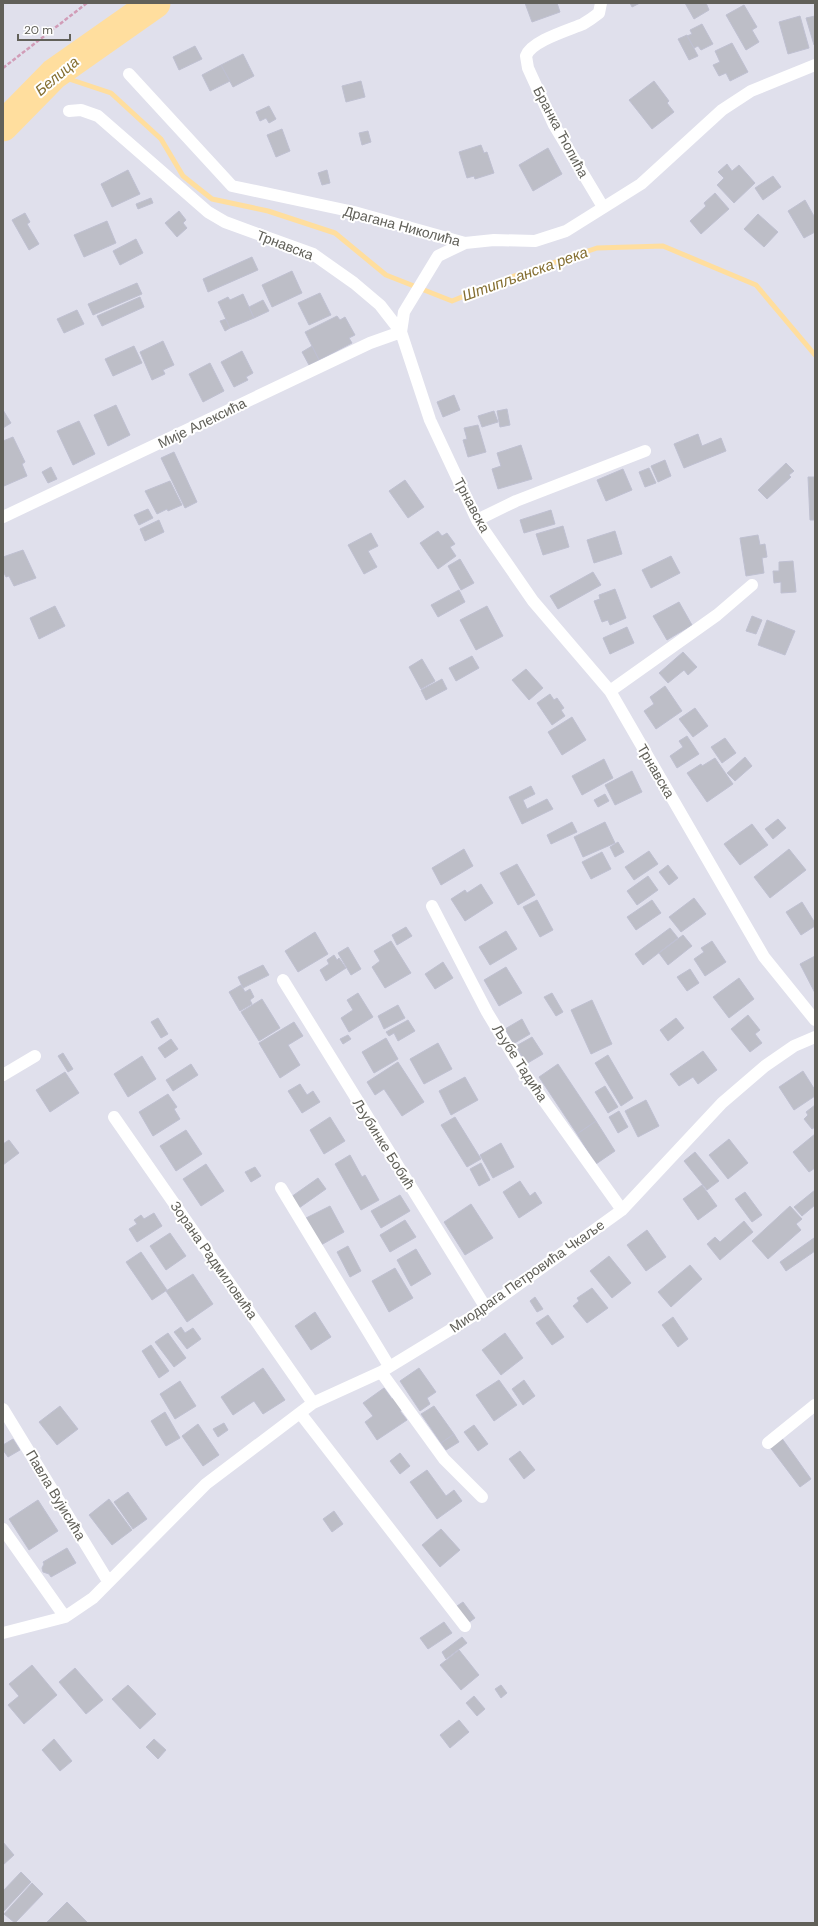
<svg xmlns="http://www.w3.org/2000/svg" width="818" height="1926" font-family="'DM Sans',sans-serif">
<rect width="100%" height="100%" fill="#e0e0ec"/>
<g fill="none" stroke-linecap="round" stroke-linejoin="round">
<path stroke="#ffde9e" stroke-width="5" d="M 54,74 L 111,93 L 161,139 L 183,176 L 212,199 L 268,211 L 335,233 L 386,275 L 452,301 L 514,276 L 597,248 L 663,246 L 756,285 L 815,355"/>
<path stroke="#ffde9e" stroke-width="31" d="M 3,126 L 54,74 L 155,3"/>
</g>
<path fill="#bdbec7" stroke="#bfc0d1" d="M 525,3 L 557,3 L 560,12 L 532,22 Z
M 630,3 L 640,3 L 632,7 Z
M 685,3 L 706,3 L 709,10 L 694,19 Z
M 744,5 L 757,27 L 752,30 L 759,42 L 746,50 L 726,15 Z
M 800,16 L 809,48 L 788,54 L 779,22 Z
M 815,16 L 815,44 L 814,45 L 806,18 Z
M 702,24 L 713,44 L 701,50 L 698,46 L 694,48 L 687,36 L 692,34 L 690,30 Z
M 687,35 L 698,56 L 689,60 L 678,39 Z
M 732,43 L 748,72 L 730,81 L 726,73 L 719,76 L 713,65 L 720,62 L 715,51 Z
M 195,46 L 202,59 L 179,70 L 173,57 Z
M 243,54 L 254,76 L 233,87 L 221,65 Z
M 221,65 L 230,81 L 210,91 L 202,75 Z
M 361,81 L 365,97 L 346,102 L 342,86 Z
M 654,81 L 669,101 L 667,103 L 674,112 L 652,129 L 629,100 Z
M 269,106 L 276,119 L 269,123 L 266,118 L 260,121 L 256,112 Z
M 282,129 L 290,151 L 276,157 L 267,135 Z
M 368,131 L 371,142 L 362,145 L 359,133 Z
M 481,145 L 484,153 L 487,152 L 494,173 L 475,179 L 474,176 L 467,178 L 459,152 Z
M 548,148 L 562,174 L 533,191 L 519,165 Z
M 727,164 L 732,171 L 739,165 L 755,183 L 734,203 L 717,185 L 724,178 L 718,172 Z
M 128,170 L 140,194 L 112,207 L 101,184 Z
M 327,170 L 330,183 L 322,185 L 318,173 Z
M 773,176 L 781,187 L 763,200 L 755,188 Z
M 715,193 L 729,209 L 701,234 L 690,221 L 706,206 L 704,203 Z
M 151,198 L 153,203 L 138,209 L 136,204 Z
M 805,200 L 815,218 L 815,232 L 804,238 L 788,211 Z
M 179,211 L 186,220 L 183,223 L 187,228 L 177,237 L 165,223 Z
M 25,213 L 30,222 L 27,224 L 39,244 L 29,250 L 12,220 Z
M 758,214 L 778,232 L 764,247 L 744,229 Z
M 107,221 L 116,243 L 84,257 L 74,235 Z
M 136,239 L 143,253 L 120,265 L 113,251 Z
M 252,257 L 258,270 L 208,292 L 203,279 Z
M 292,271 L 302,293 L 272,307 L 262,285 Z
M 137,283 L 142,294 L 93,315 L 88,304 Z
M 320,293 L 331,315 L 309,325 L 298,303 Z
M 243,294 L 254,318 L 230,328 L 218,302 L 228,297 L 230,300 Z
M 140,297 L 144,307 L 102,326 L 97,316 Z
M 263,300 L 269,311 L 254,318 L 249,307 Z
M 77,310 L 84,324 L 64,333 L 57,319 Z
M 337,316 L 340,320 L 345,317 L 355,335 L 349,338 L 352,343 L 319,360 L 305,332 Z
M 226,319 L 230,328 L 225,331 L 220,321 Z
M 163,341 L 174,365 L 163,370 L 165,374 L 152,380 L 140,352 Z
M 134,346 L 142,363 L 113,376 L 105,359 Z
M 312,346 L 319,360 L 309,365 L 302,352 Z
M 242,351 L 253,373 L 246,377 L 248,380 L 234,387 L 221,362 Z
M 210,363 L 224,391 L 203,402 L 189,374 Z
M 454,395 L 460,410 L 443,417 L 437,402 Z
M 116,405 L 130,435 L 108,446 L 94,415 Z
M 507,409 L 510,425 L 500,427 L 497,411 Z
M 3,410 L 11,423 L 3,428 Z
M 494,411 L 498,422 L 482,427 L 478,416 Z
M 79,421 L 95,454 L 73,465 L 57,431 Z
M 478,425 L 486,452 L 468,457 L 463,440 L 467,439 L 464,428 Z
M 698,434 L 702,446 L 721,438 L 726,451 L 684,468 L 674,444 Z
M 13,437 L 25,462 L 22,464 L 27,476 L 4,486 L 3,483 L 3,441 Z
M 521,445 L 532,479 L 498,489 L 492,469 L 501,466 L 497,453 Z
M 174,452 L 197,502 L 185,508 L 161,458 Z
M 665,460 L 671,476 L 658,482 L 651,466 Z
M 786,463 L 794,471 L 789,475 L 791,477 L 767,499 L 758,490 Z
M 51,467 L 57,479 L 48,483 L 42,472 Z
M 649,468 L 656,483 L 645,487 L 639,472 Z
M 623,469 L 632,490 L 606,501 L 597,480 Z
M 808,477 L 815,477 L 815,520 L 810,520 Z
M 405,480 L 424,507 L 408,518 L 389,491 Z
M 170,481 L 182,505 L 168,511 L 167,509 L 157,514 L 145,491 Z
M 148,509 L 153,518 L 139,525 L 134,515 Z
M 551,510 L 555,524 L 524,533 L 520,520 Z
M 159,520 L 164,532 L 145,541 L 140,529 Z
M 563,526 L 569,547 L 543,555 L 536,534 Z
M 438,531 L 442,536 L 447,533 L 455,544 L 450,547 L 456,556 L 438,569 L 420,543 Z
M 615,531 L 622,554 L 594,563 L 587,540 Z
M 371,533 L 378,546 L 368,551 L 377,567 L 364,574 L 348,545 Z
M 758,535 L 760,545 L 765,544 L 767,557 L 762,558 L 764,573 L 746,576 L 740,538 Z
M 23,550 L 36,578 L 14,586 L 9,576 L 6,577 L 3,571 L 3,557 Z
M 671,556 L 680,573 L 651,588 L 642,570 Z
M 460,559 L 474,583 L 461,590 L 448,566 Z
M 793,561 L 796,592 L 781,593 L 781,582 L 774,583 L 773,571 L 779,571 L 779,562 Z
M 593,572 L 601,585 L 558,609 L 550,596 Z
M 615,589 L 626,618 L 610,625 L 608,620 L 602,622 L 594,601 L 600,599 L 599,595 Z
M 459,590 L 465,602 L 438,617 L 431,605 Z
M 679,602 L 692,625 L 667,640 L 653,616 Z
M 55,606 L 65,626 L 39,639 L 30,618 Z
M 487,606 L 503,636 L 476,650 L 460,620 Z
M 752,616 L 762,620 L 756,634 L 746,631 Z
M 767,620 L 795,631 L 785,655 L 758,645 Z
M 627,627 L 634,643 L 610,654 L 603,638 Z
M 683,652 L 697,667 L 688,675 L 684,670 L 668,683 L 659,673 Z
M 472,656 L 479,668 L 456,681 L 449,668 Z
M 422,659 L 435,681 L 421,689 L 409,667 Z
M 526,669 L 543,688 L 529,700 L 512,680 Z
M 442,679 L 447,689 L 426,700 L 421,690 Z
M 665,686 L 682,711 L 656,729 L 644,711 L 654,704 L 650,697 Z
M 550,694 L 554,700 L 557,698 L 564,708 L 561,710 L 565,716 L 552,725 L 537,703 Z
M 695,708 L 708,726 L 693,737 L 679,719 Z
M 572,717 L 586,740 L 562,755 L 548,732 Z
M 687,736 L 699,754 L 677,768 L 670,756 L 683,747 L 679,741 Z
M 725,738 L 736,753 L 722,763 L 711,747 Z
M 745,757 L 752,766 L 735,781 L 727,773 Z
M 715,758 L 733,784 L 707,802 L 687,773 L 701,764 L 702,766 Z
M 604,759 L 613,778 L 582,795 L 572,776 Z
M 632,771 L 642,792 L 615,805 L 605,785 Z
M 531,786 L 535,794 L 523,800 L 527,809 L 547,799 L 553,809 L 522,824 L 509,797 Z
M 605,794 L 609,801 L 598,807 L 594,800 Z
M 778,819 L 786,828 L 773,839 L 765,829 Z
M 572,822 L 577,832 L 551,844 L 547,835 Z
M 605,822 L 615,843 L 583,857 L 574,837 Z
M 752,824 L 768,845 L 740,865 L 724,844 Z
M 618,842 L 624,852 L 615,857 L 610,847 Z
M 464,849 L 473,866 L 441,885 L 432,868 Z
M 789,849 L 806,870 L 770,898 L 754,877 Z
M 649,851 L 658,864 L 634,880 L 625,867 Z
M 602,852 L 611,869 L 591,879 L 582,862 Z
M 517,864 L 535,895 L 518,905 L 500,873 Z
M 668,865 L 678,878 L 669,885 L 659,872 Z
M 648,876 L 658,890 L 637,905 L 627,891 Z
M 481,884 L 493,903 L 465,921 L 451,899 L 465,890 L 467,893 Z
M 694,898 L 706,914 L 681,932 L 669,917 Z
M 537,900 L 553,930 L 540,937 L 523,907 Z
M 652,900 L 661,913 L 636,930 L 627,917 Z
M 802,902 L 815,923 L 815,926 L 801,935 L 786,912 Z
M 406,927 L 412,936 L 397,945 L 392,935 Z
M 670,928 L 678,938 L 643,965 L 635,954 Z
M 506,931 L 517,949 L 490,965 L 479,947 Z
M 315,932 L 328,954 L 298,972 L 285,951 Z
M 683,935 L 692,946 L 668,965 L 659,953 Z
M 391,941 L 411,973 L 385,988 L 372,967 L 380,961 L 374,951 Z
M 712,941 L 726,962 L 705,976 L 694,959 L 704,952 L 701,948 Z
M 348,947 L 361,969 L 351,975 L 338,953 Z
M 334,955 L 337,960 L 339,958 L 346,968 L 326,981 L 320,970 L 329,964 L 327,960 Z
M 815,956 L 815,993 L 800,964 Z
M 443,962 L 453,978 L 435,989 L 425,974 Z
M 263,965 L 269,975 L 243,988 L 238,977 Z
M 506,967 L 522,993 L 499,1006 L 484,980 Z
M 690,969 L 699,983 L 687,991 L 677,977 Z
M 739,978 L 754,999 L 729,1018 L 713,997 Z
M 241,985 L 245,992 L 250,989 L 254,997 L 250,1000 L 252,1004 L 240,1011 L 229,992 Z
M 358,993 L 373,1017 L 349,1032 L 341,1018 L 353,1010 L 347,1000 Z
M 552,993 L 563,1012 L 556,1016 L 544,997 Z
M 262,999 L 280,1028 L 259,1041 L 241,1012 Z
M 592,1000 L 612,1044 L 591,1054 L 571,1010 Z
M 398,1005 L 405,1018 L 384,1029 L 378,1016 Z
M 748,1015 L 760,1030 L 755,1034 L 762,1043 L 750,1052 L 731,1029 Z
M 158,1018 L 168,1034 L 161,1038 L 151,1022 Z
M 676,1018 L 684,1028 L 668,1041 L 660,1030 Z
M 522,1019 L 530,1034 L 513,1044 L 505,1029 Z
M 408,1020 L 415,1031 L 398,1041 L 394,1033 L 389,1036 L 386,1032 Z
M 294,1022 L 303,1036 L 288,1045 L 300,1065 L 280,1078 L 259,1043 Z
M 348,1035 L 351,1039 L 343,1044 L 340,1039 Z
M 532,1037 L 543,1054 L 526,1064 L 516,1046 Z
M 386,1038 L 398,1059 L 374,1073 L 362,1052 Z
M 171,1039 L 178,1049 L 165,1058 L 158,1048 Z
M 438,1043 L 452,1069 L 424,1084 L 410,1059 Z
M 703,1051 L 717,1070 L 698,1084 L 693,1077 L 679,1086 L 670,1074 Z
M 63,1053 L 73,1069 L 68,1072 L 58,1056 Z
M 608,1055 L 633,1098 L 621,1106 L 595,1063 Z
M 142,1056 L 156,1079 L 128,1097 L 114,1074 Z
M 398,1062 L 424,1102 L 402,1116 L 384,1089 L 375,1095 L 367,1082 Z
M 191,1064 L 198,1075 L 173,1091 L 166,1080 Z
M 558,1064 L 596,1121 L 577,1134 L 539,1077 Z
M 803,1071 L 815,1090 L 815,1096 L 794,1110 L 779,1087 Z
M 65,1072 L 79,1093 L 50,1112 L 36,1090 Z
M 465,1077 L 478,1100 L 451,1115 L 439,1091 Z
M 300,1084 L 307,1095 L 313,1091 L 320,1102 L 302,1113 L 288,1091 Z
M 605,1086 L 618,1107 L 608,1113 L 595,1092 Z
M 168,1094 L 177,1107 L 174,1109 L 180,1119 L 153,1136 L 139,1112 Z
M 646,1100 L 659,1126 L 638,1137 L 625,1111 Z
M 815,1105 L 815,1127 L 812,1129 L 804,1119 L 808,1115 L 806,1112 Z
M 619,1111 L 628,1127 L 618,1133 L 609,1117 Z
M 330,1117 L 345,1141 L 324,1154 L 310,1130 Z
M 455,1117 L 481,1159 L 467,1167 L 441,1125 Z
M 596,1121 L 615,1151 L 596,1164 L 577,1134 Z
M 186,1130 L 202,1154 L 176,1171 L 160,1146 Z
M 815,1134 L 815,1168 L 809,1172 L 793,1152 Z
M 729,1139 L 748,1163 L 728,1179 L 709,1155 Z
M 9,1140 L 19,1153 L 3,1165 L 3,1144 Z
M 501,1143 L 514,1167 L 493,1178 L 480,1155 Z
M 695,1152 L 719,1181 L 707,1190 L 684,1161 Z
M 350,1155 L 362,1177 L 365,1175 L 379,1200 L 361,1210 L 335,1164 Z
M 481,1163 L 490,1180 L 479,1186 L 470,1169 Z
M 206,1164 L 224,1191 L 201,1206 L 183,1179 Z
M 255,1167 L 261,1176 L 251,1182 L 245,1172 Z
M 318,1178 L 326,1189 L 299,1208 L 291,1197 Z
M 520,1181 L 530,1196 L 535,1192 L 542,1203 L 519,1218 L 503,1192 Z
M 702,1185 L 717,1206 L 698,1220 L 683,1199 Z
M 815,1190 L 815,1205 L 802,1216 L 794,1207 Z
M 745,1192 L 762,1215 L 752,1222 L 735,1199 Z
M 400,1195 L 410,1211 L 381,1228 L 371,1211 Z
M 471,1204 L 493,1238 L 465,1255 L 444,1222 Z
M 330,1206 L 344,1232 L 321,1245 L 306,1218 Z
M 790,1206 L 802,1219 L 796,1224 L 801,1230 L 768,1259 L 752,1241 Z
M 154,1213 L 162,1226 L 137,1242 L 129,1229 L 137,1224 L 134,1220 L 141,1215 L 144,1219 Z
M 405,1220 L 416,1237 L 390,1252 L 380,1235 Z
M 744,1221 L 753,1232 L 720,1260 L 707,1244 L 715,1237 L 720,1242 Z
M 647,1230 L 666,1257 L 646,1271 L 627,1245 Z
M 170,1233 L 186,1256 L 166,1270 L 150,1246 Z
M 814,1238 L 815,1251 L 786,1271 L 780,1262 Z
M 348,1246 L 361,1271 L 350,1277 L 337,1252 Z
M 416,1249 L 431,1274 L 411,1286 L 397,1260 Z
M 141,1252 L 167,1290 L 152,1300 L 126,1262 Z
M 609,1256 L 631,1283 L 612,1298 L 590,1271 Z
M 690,1265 L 702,1279 L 671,1307 L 658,1292 Z
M 395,1268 L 413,1298 L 389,1312 L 372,1281 Z
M 193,1274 L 213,1304 L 187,1322 L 166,1291 Z
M 592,1288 L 608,1308 L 587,1323 L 573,1306 L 579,1301 L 577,1298 Z
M 535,1297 L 543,1309 L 537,1312 L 530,1301 Z
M 315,1312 L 331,1337 L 311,1350 L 295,1326 Z
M 548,1315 L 564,1337 L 552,1345 L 536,1323 Z
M 673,1317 L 688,1339 L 678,1347 L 662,1325 Z
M 181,1327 L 185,1333 L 193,1328 L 201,1339 L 187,1349 L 174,1332 Z
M 168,1333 L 186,1358 L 174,1367 L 155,1342 Z
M 505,1333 L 523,1358 L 501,1375 L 482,1350 Z
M 151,1345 L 169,1371 L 159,1378 L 142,1351 Z
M 263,1368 L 285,1400 L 263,1414 L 254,1401 L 233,1415 L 221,1397 Z
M 419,1368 L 436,1392 L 427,1398 L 430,1404 L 420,1411 L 400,1381 Z
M 499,1380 L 517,1405 L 494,1421 L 476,1395 Z
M 524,1380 L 535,1396 L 523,1405 L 512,1389 Z
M 180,1381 L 196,1406 L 175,1419 L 160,1394 Z
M 384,1388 L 392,1399 L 395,1396 L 404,1409 L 400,1411 L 407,1420 L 377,1440 L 365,1422 L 373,1416 L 363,1403 Z
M 60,1406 L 78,1429 L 57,1445 L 39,1422 Z
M 434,1406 L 454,1434 L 441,1443 L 421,1414 Z
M 165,1412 L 180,1438 L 166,1446 L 151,1421 Z
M 224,1423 L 228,1430 L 218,1437 L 213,1429 Z
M 198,1424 L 219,1455 L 203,1466 L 182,1436 Z
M 474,1425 L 488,1444 L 478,1451 L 464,1432 Z
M 454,1434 L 459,1442 L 446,1450 L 441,1443 Z
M 781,1437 L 811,1479 L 800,1487 L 769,1446 Z
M 13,1439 L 20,1450 L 8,1457 L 3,1450 L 3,1445 Z
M 520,1451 L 535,1470 L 524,1479 L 509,1459 Z
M 400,1453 L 410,1466 L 400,1474 L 390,1461 Z
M 427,1470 L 446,1496 L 454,1490 L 462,1501 L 437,1519 L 410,1482 Z
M 128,1492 L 147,1519 L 133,1529 L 114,1502 Z
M 109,1499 L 132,1530 L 112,1545 L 89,1515 Z
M 38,1500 L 58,1531 L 29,1550 L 9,1519 Z
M 334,1511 L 343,1524 L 332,1532 L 323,1519 Z
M 441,1529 L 460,1550 L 440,1567 L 422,1545 Z
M 67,1548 L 76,1563 L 51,1577 L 49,1574 L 43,1572 L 42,1568 L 44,1564 L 43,1562 Z
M 463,1602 L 475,1618 L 465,1625 L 454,1608 Z
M 444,1622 L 452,1633 L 428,1649 L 420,1638 Z
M 462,1637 L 467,1643 L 446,1659 L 442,1652 Z
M 459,1650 L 479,1675 L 461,1690 L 440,1665 Z
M 32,1665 L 57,1695 L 24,1724 L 8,1705 L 19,1696 L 9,1684 Z
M 75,1668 L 103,1700 L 86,1714 L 59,1682 Z
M 128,1685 L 156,1714 L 140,1729 L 112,1699 Z
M 501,1685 L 507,1693 L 501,1698 L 495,1689 Z
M 474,1696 L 485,1709 L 477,1716 L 466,1703 Z
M 459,1720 L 469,1732 L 450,1748 L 440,1735 Z
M 54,1739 L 72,1761 L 60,1771 L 42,1750 Z
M 154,1739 L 166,1750 L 158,1759 L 146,1747 Z
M 3,1842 L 14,1855 L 3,1865 Z
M 21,1872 L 31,1882 L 3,1912 L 3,1891 Z
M 32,1883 L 43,1894 L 15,1923 L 4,1914 Z
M 67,1902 L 88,1923 L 48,1923 L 47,1922 Z"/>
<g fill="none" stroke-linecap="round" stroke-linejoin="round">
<path stroke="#d19cb7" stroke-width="2.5" stroke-dasharray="4 2" stroke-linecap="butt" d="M 3,68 L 87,3"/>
<path stroke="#fff" stroke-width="12" d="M 601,3 L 599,13 C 594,17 588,21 583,24 C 569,30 531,41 526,56 L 528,68 L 554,125 L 603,207
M 129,74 L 232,186 L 354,212 L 465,243 L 494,240 L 535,241 L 566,231 L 641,184 L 722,110 L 751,91 L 815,65
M 69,111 L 81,110 L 98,116 L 208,212 L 225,222 L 313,254 L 354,283 L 380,305 L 401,332 L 430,420 L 477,520 L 533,601 L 610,691 L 764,957 L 815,1020
M 401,332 L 404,312 L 438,256 L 465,243
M 3,517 L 370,343 L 401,332
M 477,520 L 516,501 L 645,451
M 610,691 L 717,615 L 752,585
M 432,906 L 487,1012 L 522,1070 L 622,1210
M 283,980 L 486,1308
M 3,1075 L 35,1056
M 114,1117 L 313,1403
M 281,1188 L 389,1366
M 381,1372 L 444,1459 L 482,1497
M 3,1409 L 108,1581
M 300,1413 L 465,1626
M 768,1443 L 815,1405
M 3,1529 L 65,1617
M 3,1633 L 65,1617 L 93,1598 L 206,1484 L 313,1403 L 381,1372 L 486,1308 L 622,1210 L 722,1103 L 765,1066 L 794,1046 L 815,1037"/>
</g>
<g text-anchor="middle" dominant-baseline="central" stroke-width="4" stroke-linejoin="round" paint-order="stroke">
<g font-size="14" fill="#616059" stroke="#fff">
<text transform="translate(561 132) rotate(62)">Бранка Ћопића</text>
<text transform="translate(402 226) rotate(15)">Драгана Николића</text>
<text transform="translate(285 245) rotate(21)">Трнавска</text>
<text transform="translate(202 423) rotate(-26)">Мије Алексића</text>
<text transform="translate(472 505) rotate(62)">Трнавска</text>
<text transform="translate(656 771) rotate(60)">Трнавска</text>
<text transform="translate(520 1063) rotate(57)">Љубе Тадића</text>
<text transform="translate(384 1144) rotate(58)">Љубинке Бобић</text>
<text transform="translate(214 1260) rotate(55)">Зорана Радмиловића</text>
<text transform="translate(527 1276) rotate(-35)">Миодрага Петровића Чкаље</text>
<text transform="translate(56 1495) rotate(59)">Павла Вујисића</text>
</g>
<g font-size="15" font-style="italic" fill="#846e30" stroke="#fff">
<text transform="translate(57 76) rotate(-40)">Белица</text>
<text transform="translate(525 274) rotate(-20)">Штипљанска река</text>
</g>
</g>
<rect width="818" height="1926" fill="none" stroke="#616059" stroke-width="8"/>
<path d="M18 34v6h52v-6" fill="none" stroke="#616059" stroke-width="2"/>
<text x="24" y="34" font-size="12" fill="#616059" stroke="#ffffff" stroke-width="3" paint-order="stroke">20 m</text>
</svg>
